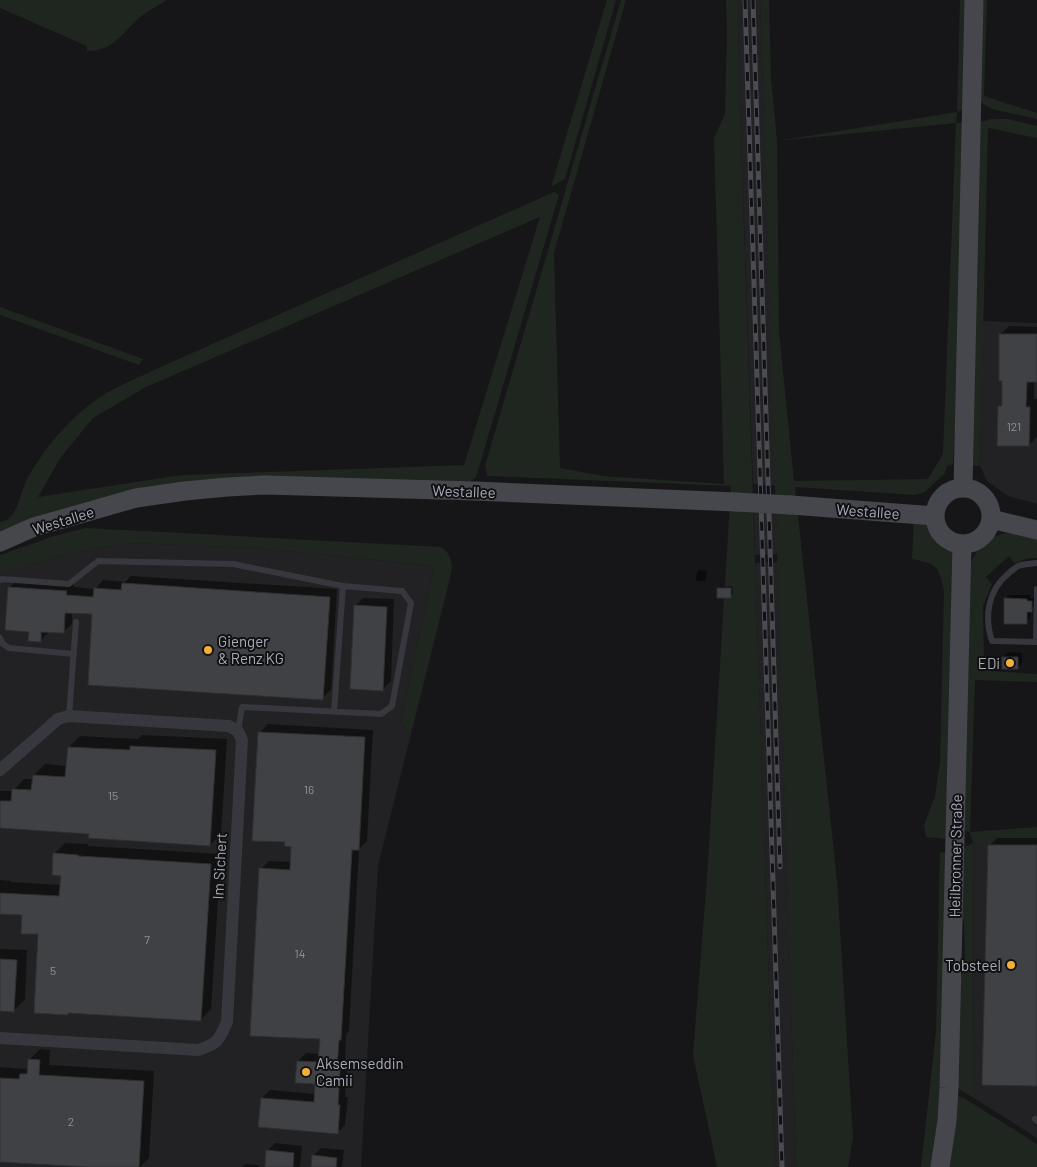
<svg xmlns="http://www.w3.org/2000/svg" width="1037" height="1167" font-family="Barlow,sans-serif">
<rect width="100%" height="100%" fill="#161618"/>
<path fill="#222225" d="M 738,0 L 760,0 L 776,486 L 753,484 L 739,74 Z
M 983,321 L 1037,323 L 1037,504 L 1008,496 L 987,481 L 980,466 Z
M 754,510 L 776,512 L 778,554 L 755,555 Z
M 131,543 L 259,548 L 434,566 L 401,721 L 410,738 L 378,866 L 361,1167 L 0,1167 L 0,574 L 67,554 Z
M 778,562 L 796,1167 L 775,1167 L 755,563 Z
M 973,843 L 1037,843 L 1037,1138 L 974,1098 Z"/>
<path fill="#1e261f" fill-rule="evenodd" d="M 0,0 L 167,0 C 160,5 151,9 144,14 C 124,29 115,52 87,51 L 87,46 L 0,8 Z
M 607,0 L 616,0 L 565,179 L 551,187 Z
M 621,0 L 626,0 L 554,253 L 560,468 L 603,476 L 724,484 L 714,138 L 725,114 L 727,33 L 726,0 L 738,0 L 739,75 L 775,1167 L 717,1167 L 693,1055 L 707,877 L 731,486 L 487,476 L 485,466 Z
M 760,0 L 769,0 L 771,78 L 777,141 L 957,112 L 960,0 L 968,0 L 966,109 L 957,112 L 956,123 L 965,122 L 962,303 L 953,464 L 947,466 L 945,473 L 925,492 L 915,495 L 795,487 L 837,881 L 853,1138 L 848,1167 L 796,1167 ZM 956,123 L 943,454 L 928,479 L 794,481 L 779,331 L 777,141 Z
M 979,0 L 987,0 L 984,96 L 1037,113 L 1037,119 L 992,109 L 982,103 L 977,91 Z
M 991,119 L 1008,119 L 1037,126 L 1037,138 L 988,128 L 980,466 L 972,466 L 976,133 L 981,122 Z
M 554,192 L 559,195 L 480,464 L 476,477 L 466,485 L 265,479 L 0,534 L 0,522 C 17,519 18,500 24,487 C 27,477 33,468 39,460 C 52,439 74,416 93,402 C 112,388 134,380 154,370 ZM 540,217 L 464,465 L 182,475 L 38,497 L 61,457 L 93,418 L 146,387 Z
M 0,307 L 143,359 L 139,365 L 0,315 Z
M 914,514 L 935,516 C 938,534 944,540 962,544 L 956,840 L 926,837 L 924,826 L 935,796 L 940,761 L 944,590 C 938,566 938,564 912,559 Z
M 86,528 L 441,547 C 450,554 452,558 452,570 L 410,738 L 401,721 L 434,566 L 259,548 L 131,543 L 67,554 L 0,574 L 0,555 L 54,536 Z
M 1005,533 L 1023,534 L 1037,537 L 1037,558 L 1030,558 L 1014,563 L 1009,556 L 986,577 L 992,584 L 983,606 L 984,662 L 990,671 L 1037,674 L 1037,682 L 975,680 L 970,832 L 1037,827 L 1037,843 L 973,843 L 974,1098 L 960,1090 L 955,1084 L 958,988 L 965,963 L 964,924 L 960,904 L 961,855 L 965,847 L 973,843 L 970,833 L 965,830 L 961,823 L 971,563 C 978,546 987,538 1005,533 Z
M 940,852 L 949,854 L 937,1167 L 921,1167 L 936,1031 Z
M 958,1096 L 964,1098 L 1037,1144 L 1037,1167 L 945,1167 L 954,1101 Z"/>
<path fill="#0007" d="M 1009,326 L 1037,327 L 1037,381 L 1034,381 L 1034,399 L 1037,399 L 1037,437 L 1029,445 L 999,407 L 1003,403 L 1001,334 Z
M 699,570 L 707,571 L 706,579 L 704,581 L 696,581 L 697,572 Z
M 131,576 L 337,589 L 331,690 L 322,698 L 94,613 L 72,612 L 72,624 L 63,632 L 49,632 L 40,641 L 30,631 L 9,588 L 17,580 L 74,583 L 74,587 L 95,589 L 103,580 L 125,582 Z
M 732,586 L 733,594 L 730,596 L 718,589 L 720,587 Z
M 1009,595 L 1030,595 L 1030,598 L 1036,598 L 1035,606 L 1030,611 L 1030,618 L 1026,623 L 1005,599 Z
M 363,598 L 394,599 L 391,681 L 383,689 L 355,606 Z
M 1008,652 L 1022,653 L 1022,663 L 1017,668 L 1003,657 Z
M 268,724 L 373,730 L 367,841 L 359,849 L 349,1031 L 346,1034 L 345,1062 L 347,1062 L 345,1097 L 348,1097 L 345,1125 L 337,1133 L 262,1098 L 270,1090 L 316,1094 L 316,1083 L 298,1061 L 306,1053 L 320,1054 L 321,1038 L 261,869 L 269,861 L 292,862 L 293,846 L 286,841 L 260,732 Z
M 142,735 L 227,739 L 221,834 L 210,845 L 90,832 L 0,827 L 0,791 L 13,791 L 24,779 L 34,779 L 34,775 L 45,764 L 68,766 L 69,747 L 80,736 L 138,739 Z
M 997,838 L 1037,838 L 1037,1085 L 989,846 Z
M 65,843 L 88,844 L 88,846 L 221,854 L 211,1009 L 201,1020 L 70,1012 L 68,1014 L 39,933 L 23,914 L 0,913 L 0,880 L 11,881 L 11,882 L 61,885 L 62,875 L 54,854 Z
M 0,949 L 27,950 L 25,1000 L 14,1010 L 0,1010 Z
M 40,1049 L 50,1050 L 49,1065 L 154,1071 L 149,1158 L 140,1167 L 109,1167 L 0,1161 L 0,1067 L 26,1069 L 29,1066 L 29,1060 Z
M 275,1143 L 302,1146 L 300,1167 L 266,1167 L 267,1151 Z
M 321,1148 L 344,1150 L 342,1167 L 312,1167 L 313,1156 Z
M 245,1164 L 259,1165 L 258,1167 L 242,1167 Z"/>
<path fill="#404145" stroke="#303034" d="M 999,334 L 1037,334 L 1037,382 L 1027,382 L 1026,407 L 1030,407 L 1029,446 L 997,446 L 998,406 L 1002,406 L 1002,381 L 999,381 Z
M 122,583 L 330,597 L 323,700 L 88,685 L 92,614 L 65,613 L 64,633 L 41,632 L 41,642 L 28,641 L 29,632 L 5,630 L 8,587 L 67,591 L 66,595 L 93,597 L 94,588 L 121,590 Z
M 717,588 L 731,588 L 731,598 L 717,598 Z
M 1004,598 L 1027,599 L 1027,601 L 1032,601 L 1032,612 L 1027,612 L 1027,624 L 1004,624 Z
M 354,605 L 387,607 L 383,691 L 350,689 Z
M 1002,657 L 1018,657 L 1018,669 L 1002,669 Z
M 258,732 L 365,737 L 359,850 L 352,850 L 341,1040 L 339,1040 L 337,1069 L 340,1070 L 338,1105 L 340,1105 L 338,1134 L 258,1127 L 261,1098 L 314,1102 L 315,1084 L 295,1083 L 297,1061 L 318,1062 L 320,1039 L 250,1036 L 259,868 L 290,870 L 291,847 L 284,846 L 285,842 L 252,841 Z
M 130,746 L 216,750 L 210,846 L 88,838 L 89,834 L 0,828 L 0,801 L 11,801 L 12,789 L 31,790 L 33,775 L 65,777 L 68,747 L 130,750 Z
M 988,845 L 1037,845 L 1037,1086 L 982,1085 Z
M 53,853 L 78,855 L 78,856 L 211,864 L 201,1021 L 68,1013 L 68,1015 L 34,1013 L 38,934 L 21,934 L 22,915 L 0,914 L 0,893 L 59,896 L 61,876 L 52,875 Z
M 0,959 L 17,960 L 14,1012 L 0,1011 Z
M 28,1059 L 40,1060 L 39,1075 L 144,1081 L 139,1167 L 88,1167 L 0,1162 L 0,1078 L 19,1079 L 20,1074 L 27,1074 Z
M 266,1150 L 294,1153 L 293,1167 L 265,1167 Z
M 312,1155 L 337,1158 L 336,1167 L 311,1167 Z"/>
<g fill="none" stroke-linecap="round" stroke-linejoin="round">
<path stroke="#37383d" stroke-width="6" d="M 1037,563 C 1031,564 1023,564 1018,566 C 1015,568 1011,571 1008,574 C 988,590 984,617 992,641 L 1037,642
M 0,580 L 2,579 L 69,584 L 98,561 L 233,564 L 343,586 L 402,591 L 411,603 L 392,706 L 381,714 L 242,707 L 238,731
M 0,638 L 3,644 L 9,648 L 74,654
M 1036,642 L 1037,589
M 334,712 L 343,586
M 69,716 L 76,622
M 1035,1119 L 1037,1121"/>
<path stroke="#37383d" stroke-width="12" d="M 0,770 L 58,719 L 69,716 L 229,726 L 238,731 L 242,740 L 227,1022 C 219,1040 218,1044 198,1050 L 0,1038"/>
<path stroke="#45474d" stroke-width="19" d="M 963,487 L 974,0
M935 516a28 28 0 1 1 56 0a28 28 0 1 1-56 0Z
M 791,505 L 935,516
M 991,519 L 1037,530
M 0,542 L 34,527 L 136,498 L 185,491 L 227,487 L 265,485 L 475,491 L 736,502
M 940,1167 L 947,1121 L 949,1088 L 962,544"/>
<defs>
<path id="rail" d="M 745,0 L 782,1167
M 753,0 L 780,867"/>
</defs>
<use href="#rail" stroke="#4a4c52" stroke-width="5"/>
<use href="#rail" stroke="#111113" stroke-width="3" stroke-dasharray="9" stroke-linecap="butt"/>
<path stroke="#45474d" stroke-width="19" d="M 736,502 L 791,505"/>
</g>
<g fill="#f2b134" stroke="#111113" stroke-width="2">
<circle cx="208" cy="650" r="5"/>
<circle cx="1010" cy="663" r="5"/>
<circle cx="1011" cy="965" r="5"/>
<circle cx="306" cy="1072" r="5"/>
</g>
<g text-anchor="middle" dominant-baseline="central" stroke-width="4" stroke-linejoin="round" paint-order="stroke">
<g font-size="12" fill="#8e929b">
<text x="1014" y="426">121</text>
<text x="309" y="789">16</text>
<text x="113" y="795">15</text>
<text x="147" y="939">7</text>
<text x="300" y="953">14</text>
<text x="53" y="970">5</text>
<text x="71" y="1121">2</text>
</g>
<g font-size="15" fill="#a8adb8" stroke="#111113">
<text transform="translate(464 491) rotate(2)">Westallee</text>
<text transform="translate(868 511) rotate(4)">Westallee</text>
<text transform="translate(63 520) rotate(-17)">Westallee</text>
<text transform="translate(955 856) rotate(-89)">Heilbronner Straße</text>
<text transform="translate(219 866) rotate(-87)">Im Sichert</text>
</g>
<g font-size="15" fill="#a8adb8" stroke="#111113" text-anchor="start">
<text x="218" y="641">Gienger<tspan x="218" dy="17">&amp; Renz KG</tspan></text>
<text x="1000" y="663" text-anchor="end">EDi</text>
<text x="1001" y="965" text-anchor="end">Tobsteel</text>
<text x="316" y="1063">Aksemseddin<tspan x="316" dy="17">Camii</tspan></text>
</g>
</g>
</svg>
